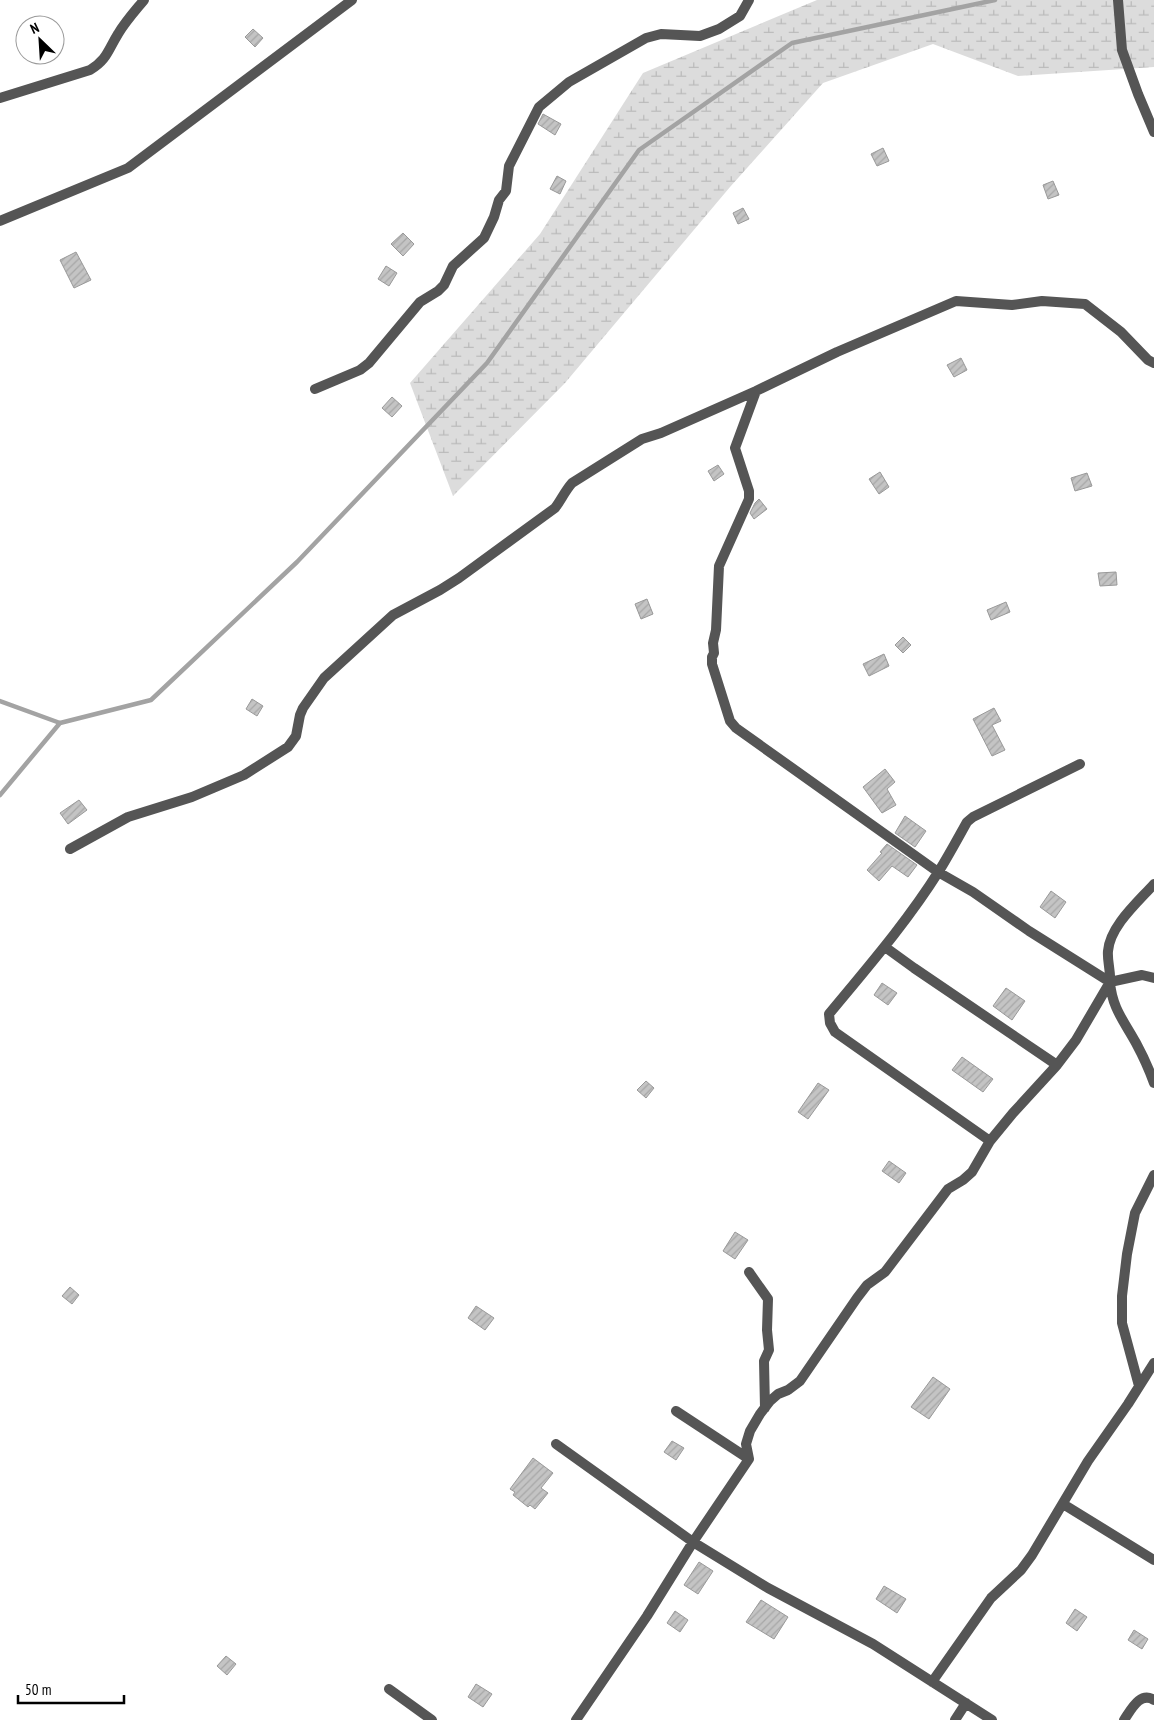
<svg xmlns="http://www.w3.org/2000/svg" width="1154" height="1720" font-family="'PT Sans Narrow',sans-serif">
<defs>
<pattern id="wetland-marsh" width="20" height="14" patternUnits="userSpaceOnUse" patternTransform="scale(1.25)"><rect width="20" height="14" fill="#dcdcdc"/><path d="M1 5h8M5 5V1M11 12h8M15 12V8" fill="none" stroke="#bbb"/></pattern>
<pattern id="building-hatch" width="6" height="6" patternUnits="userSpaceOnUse" patternTransform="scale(1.25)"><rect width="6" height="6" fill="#c4c4c4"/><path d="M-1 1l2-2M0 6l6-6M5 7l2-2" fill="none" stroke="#a7a7a7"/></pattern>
</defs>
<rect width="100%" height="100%" fill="#fff"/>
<path fill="url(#wetland-marsh)" d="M 817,0 L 1154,0 L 1154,67 L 1018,76 L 933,44 L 823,83 L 730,187 L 565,383 L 453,496 L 410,383 L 540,234 L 643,73 Z"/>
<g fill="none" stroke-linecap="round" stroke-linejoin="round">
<path stroke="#a3a3a3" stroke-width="4.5" d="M 0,701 L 60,723 L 151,700 L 297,562 L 487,363 L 639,150 L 792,43 L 995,0
M 0,795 L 60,723"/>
</g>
<path fill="url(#building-hatch)" stroke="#999" d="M 253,29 L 263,38 L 255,47 L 245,37 Z
M 543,114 L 561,124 L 555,135 L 538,124 Z
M 883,148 L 889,161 L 877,166 L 871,154 Z
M 557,176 L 566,181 L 560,194 L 550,189 Z
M 1053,181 L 1059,195 L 1048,199 L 1043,185 Z
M 743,208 L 749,219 L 738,224 L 733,213 Z
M 403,233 L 414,244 L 403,256 L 391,244 Z
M 76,252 L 91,280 L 74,288 L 60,260 Z
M 386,266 L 397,273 L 389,286 L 378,279 Z
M 961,358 L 967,370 L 954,377 L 947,365 Z
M 392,397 L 402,406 L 392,417 L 382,408 Z
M 718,465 L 724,474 L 714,481 L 708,471 Z
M 880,472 L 889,487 L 879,494 L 869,479 Z
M 1087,473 L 1092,486 L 1075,491 L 1071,478 Z
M 759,499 L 767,509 L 754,519 L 750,513 L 755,503 Z
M 1116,572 L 1117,585 L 1100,586 L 1098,573 Z
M 647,599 L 653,614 L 641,619 L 635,604 Z
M 1006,602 L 1010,612 L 991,620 L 987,610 Z
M 903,637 L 911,645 L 903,653 L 895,645 Z
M 884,654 L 889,666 L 869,676 L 863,664 Z
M 252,699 L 263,706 L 257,716 L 246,709 Z
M 994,708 L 1001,721 L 992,725 L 1005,750 L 992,756 L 973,719 Z
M 885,769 L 895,782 L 887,789 L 896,805 L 882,813 L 863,787 Z
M 79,800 L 87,810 L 68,824 L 60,813 Z
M 905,816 L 926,831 L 915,847 L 895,833 Z
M 887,844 L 917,865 L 908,877 L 892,866 L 879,881 L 867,870 L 882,853 L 880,852 Z
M 1051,891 L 1066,902 L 1055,918 L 1040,907 Z
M 882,983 L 897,993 L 888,1005 L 874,995 Z
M 1006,988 L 1025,1001 L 1012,1020 L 993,1006 Z
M 962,1057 L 993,1079 L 983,1092 L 952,1070 Z
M 646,1081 L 654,1088 L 646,1098 L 637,1090 Z
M 818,1083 L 829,1090 L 808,1119 L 798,1112 Z
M 889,1161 L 906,1173 L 899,1183 L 882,1171 Z
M 735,1232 L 748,1240 L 735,1259 L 723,1251 Z
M 70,1287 L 79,1295 L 72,1304 L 62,1296 Z
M 476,1306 L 494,1318 L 485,1330 L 468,1318 Z
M 933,1377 L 950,1389 L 929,1419 L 911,1407 Z
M 672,1441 L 684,1448 L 676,1460 L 664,1452 Z
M 533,1458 L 553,1473 L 541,1488 L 548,1493 L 535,1509 L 530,1505 L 528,1507 L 513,1495 L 515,1492 L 510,1489 Z
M 699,1562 L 713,1571 L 698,1594 L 684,1585 Z
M 884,1586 L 906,1599 L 897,1613 L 876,1599 Z
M 761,1600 L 788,1617 L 774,1639 L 746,1622 Z
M 1075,1609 L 1087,1617 L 1077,1631 L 1066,1623 Z
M 675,1611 L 688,1620 L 680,1632 L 667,1623 Z
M 1134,1630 L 1148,1639 L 1142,1649 L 1128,1640 Z
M 226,1656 L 236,1664 L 227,1675 L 217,1666 Z
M 476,1684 L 492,1694 L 483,1707 L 468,1697 Z"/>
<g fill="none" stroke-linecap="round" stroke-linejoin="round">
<path stroke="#555" stroke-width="10" d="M 1118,0 L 1122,50 L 1138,94 L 1154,132
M 0,98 L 90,70 C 107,60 108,50 118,34 C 125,22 135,11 144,0
M 0,221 L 128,168 L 352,0
M 315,389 L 360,370 L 369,363 L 420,302 L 438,291 L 444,285 L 453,266 L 484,238 L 494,217 L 499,200 L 506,191 L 509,166 L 539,107 L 569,82 L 646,38 L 661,34 L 700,36 L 719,29 L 740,16 L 749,0
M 756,391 L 735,448 L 749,491 L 749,499 L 719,566 L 716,630 L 713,643 L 714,653 L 712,657 L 712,664 L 730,721 L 736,728 L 938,872 L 973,892 L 1029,931 L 1110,982 L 1142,975 L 1154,978
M 70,849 L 128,817 L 192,797 L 244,775 L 288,747 L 296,736 L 300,715 L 303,708 L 324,678 L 393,615 L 440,590 L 459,578 L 555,508 C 561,500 565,491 572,483 L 642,439 L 661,433 L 756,391 L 837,352 L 956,301 L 1012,305 L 1042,301 L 1085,304 L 1121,332 L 1148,360 L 1154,363
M 885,947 L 914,968 L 1057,1065
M 1110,982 C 1112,1008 1124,1021 1136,1043 C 1143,1056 1149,1069 1154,1083
M 990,1141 L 835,1032 L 830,1023 L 829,1014 C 867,968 907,922 939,871 C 949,855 958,838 967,822 L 973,817 L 1080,764
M 749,1272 L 768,1299 L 767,1330 L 769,1350 L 764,1361 L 765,1408
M 1139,1386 L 1122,1323 L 1122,1296 L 1127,1254 L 1135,1213 L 1154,1175
M 676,1411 L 749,1459
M 556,1444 L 693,1542 L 768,1588 L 873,1644 L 992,1720
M 1063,1504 L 1154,1560
M 932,1682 L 991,1598 L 1021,1570 L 1032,1555 L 1088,1461 L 1128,1404 L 1154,1363
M 389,1689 L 432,1720
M 576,1720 L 647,1616 L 693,1542 L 749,1459 L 746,1444 L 750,1431 L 760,1414 L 770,1401 L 778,1394 L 788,1390 L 800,1381 L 857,1298 L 867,1285 L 885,1272 L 948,1189 L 963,1180 L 972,1172 L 990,1141 L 1013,1113 L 1057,1065 L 1076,1040 L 1110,982 C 1111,971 1107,961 1108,951 C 1110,926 1138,902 1154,884
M 955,1720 L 966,1703
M 1124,1720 C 1131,1710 1140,1691 1154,1700"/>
</g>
<g transform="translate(40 40) rotate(335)"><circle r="24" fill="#ffffff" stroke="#999999"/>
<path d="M0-4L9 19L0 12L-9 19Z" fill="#000000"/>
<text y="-8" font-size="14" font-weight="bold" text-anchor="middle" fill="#000000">N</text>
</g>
<path d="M18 1695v8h106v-8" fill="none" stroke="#000000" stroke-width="2.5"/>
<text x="25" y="1695" font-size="15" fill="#000000" stroke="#ffffff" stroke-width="4" paint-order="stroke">50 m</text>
</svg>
